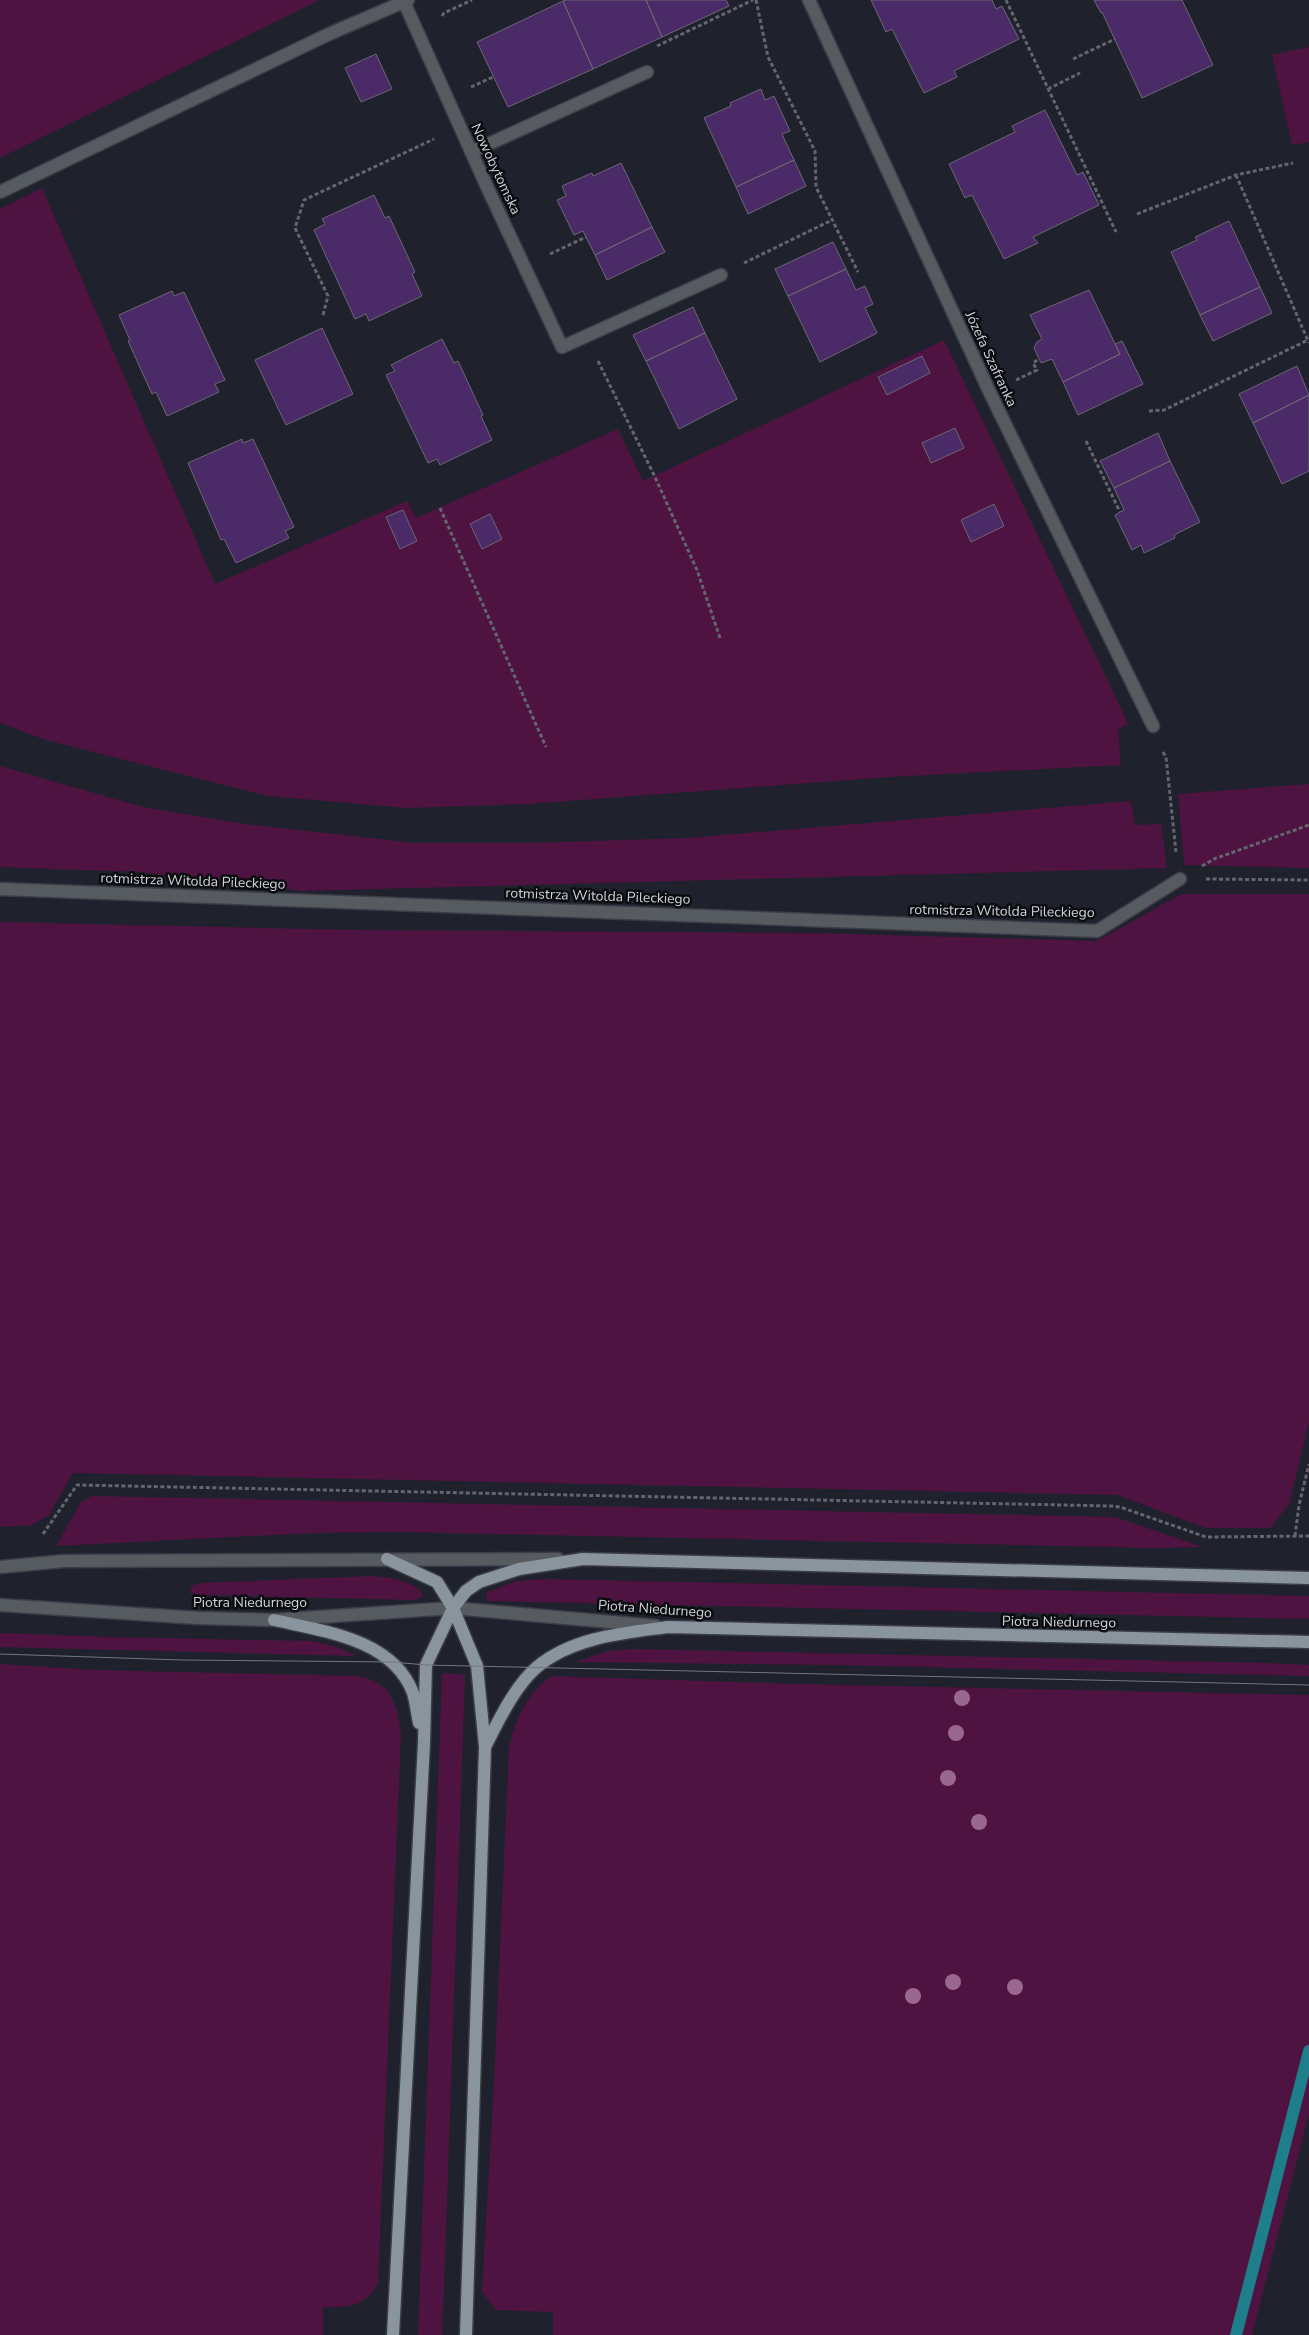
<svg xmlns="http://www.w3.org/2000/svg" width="1309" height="2335" font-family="'Nunito Sans',sans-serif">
<rect width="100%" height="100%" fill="#1f222c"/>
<path fill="#4e1340" d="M 0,0 L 319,0 L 0,158 Z
M 1309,47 L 1309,142 L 1292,145 L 1272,55 Z
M 42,188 L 215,584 L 407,501 L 416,518 L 618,429 L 643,481 L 944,340 L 1128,723 L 1118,730 L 1121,765 L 889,777 L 528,804 L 408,808 L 268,796 L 46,740 L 0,723 L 0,209 Z
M 0,766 L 143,807 L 245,824 L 414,843 L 531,843 L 687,838 L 1131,801 L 1135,825 L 1161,824 L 1167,868 L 303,891 L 139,872 L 0,867 Z
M 1309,784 L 1309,868 L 1184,865 L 1178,794 Z
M 1181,894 L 1309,894 L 1309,1422 L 1289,1504 L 1270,1528 L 1206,1528 L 1117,1495 L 73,1473 L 49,1515 L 32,1525 L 0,1527 L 0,922 L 358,930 L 815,933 L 1097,941 Z
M 92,1496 L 1115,1517 L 1203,1547 L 1156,1548 L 399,1532 L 311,1533 L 56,1546 L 81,1502 Z
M 372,1576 C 390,1577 407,1580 421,1591 L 423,1596 L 416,1600 L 200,1595 L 191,1593 L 190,1589 L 191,1586 L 200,1583 Z
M 545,1579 L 1309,1596 L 1309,1619 L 489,1601 L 486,1598 L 487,1592 L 517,1581 Z
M 0,1633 L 108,1637 L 312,1641 L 338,1647 L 356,1656 L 0,1647 Z
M 633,1649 L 1269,1663 L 1309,1665 L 1309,1676 L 837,1665 L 575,1662 L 609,1651 Z
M 0,1664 L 94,1670 L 358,1676 C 391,1682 397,1703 401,1734 L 378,2284 C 365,2307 347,2308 323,2307 L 323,2335 L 0,2335 Z
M 442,1673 L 465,1675 L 445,2261 L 442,2335 L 418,2335 Z
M 553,1676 L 798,1684 L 1309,1695 L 1309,2114 L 1252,2335 L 553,2335 L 553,2312 L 496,2310 L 482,2292 L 494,2082 L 509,1747 C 515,1722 528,1688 553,1676 Z"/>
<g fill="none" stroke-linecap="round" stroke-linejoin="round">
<path stroke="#1e7e89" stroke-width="12" d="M 1236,2335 L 1309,2051"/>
</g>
<path fill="#4b2a68" stroke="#6c6773" d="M 566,0 L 646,0 L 662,37 L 593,69 L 563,1 Z
M 646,0 L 726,0 L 729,6 L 662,37 Z
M 871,0 L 992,0 L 996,9 L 1002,6 L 1019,39 L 954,71 L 957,77 L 924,93 L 892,29 L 886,32 Z
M 1094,0 L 1182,0 L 1213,65 L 1142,98 L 1102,12 L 1101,13 Z
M 563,1 L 593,69 L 508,107 L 477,42 Z
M 376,54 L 392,89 L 361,102 L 345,68 Z
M 761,89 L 765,100 L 774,96 L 790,131 L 782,134 L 794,160 L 736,187 L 704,118 L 731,106 L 730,103 Z
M 1045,110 L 1077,175 L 1083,172 L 1099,205 L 1033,237 L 1038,243 L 1004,259 L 972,195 L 965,198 L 949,164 L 1015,132 L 1012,126 Z
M 794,160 L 806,186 L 748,214 L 736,187 Z
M 621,163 L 652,227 L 595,255 L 583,231 L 574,235 L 557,200 L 566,196 L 562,186 L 592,173 L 593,176 Z
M 374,195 L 385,218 L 389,216 L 415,272 L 412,274 L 422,296 L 369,321 L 366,314 L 355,319 L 314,230 L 325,224 L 322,219 Z
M 1229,221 L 1260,287 L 1200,315 L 1171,252 L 1197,240 L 1195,237 Z
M 652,227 L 665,252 L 607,280 L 595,255 Z
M 833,242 L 846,269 L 788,296 L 775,269 Z
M 846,269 L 856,290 L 865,286 L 873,304 L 865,308 L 877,333 L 820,362 L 788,296 Z
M 1260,287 L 1272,313 L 1213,341 L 1200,315 Z
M 1089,290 L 1120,354 L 1063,382 L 1052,359 L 1041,363 L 1034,348 L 1037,342 L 1042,339 L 1030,315 Z
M 172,291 L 174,296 L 184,292 L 225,380 L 215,384 L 219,392 L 167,416 L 156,392 L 152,394 L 128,341 L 130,340 L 119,315 Z
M 693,307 L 705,333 L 646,361 L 633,335 Z
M 322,328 L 353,394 L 286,425 L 255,360 Z
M 705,333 L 737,399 L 679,429 L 646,361 Z
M 442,339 L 454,363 L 458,361 L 483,415 L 481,416 L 492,440 L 440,465 L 437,459 L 428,463 L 386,375 L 395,371 L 391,365 Z
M 1122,341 L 1143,384 L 1078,415 L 1063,382 L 1120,354 L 1115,344 Z
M 922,356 L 930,373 L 887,395 L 878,377 Z
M 1297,366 L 1309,395 L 1253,423 L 1239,394 Z
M 1309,395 L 1309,471 L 1282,484 L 1253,423 Z
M 955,428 L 964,448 L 931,463 L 922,443 Z
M 1158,433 L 1170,461 L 1114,488 L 1100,461 Z
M 242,439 L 243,443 L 253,439 L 294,527 L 285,531 L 289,538 L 236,563 L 224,539 L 221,540 L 188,463 Z
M 1170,461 L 1200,522 L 1174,535 L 1175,538 L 1144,553 L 1141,545 L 1132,550 L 1115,515 L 1124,510 L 1114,488 Z
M 994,504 L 1004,526 L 971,542 L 961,520 Z
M 403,510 L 417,541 L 400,549 L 386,517 Z
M 490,514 L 502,539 L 482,549 L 470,524 Z"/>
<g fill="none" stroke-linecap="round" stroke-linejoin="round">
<defs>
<path id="minor" d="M 809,0 L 990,393 L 1153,726
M 404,2 L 487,187 L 562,347 L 721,275
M 471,152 L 647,72
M 0,192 L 329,34 L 408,0
M 0,889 L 1097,931 L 1180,879
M 0,1567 L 64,1561 L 558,1559
M 0,1605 L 198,1618 L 274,1620 L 453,1608 L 656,1626"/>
<path id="major" d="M 387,1559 L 437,1582 L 453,1608 L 477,1666 L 485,1747 L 466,2335
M 274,1620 C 323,1631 393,1639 413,1693 C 416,1703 417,1714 419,1723
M 485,1747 C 499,1720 514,1687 537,1667 C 573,1637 624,1633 668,1627 L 1309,1642
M 393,2335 L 424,1743 L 426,1665 L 453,1608 L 466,1591 L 479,1582 L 519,1569 L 583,1559 L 1309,1578"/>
</defs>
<use href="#minor" stroke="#3b3e48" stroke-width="15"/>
<use href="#major" stroke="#3b3e48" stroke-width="15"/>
<path stroke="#63666f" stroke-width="3" stroke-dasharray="4 2.5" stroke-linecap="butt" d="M 756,0 L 768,57 L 815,151 L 816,187 L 858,272
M 1006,0 L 1116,232
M 442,16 L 444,13 L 472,0
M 657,46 L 753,0
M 1073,59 L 1115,39
M 471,87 L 493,77
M 1048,89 L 1080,73
M 1236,175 L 1309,343
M 1137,214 L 1236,175 L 1293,163
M 550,254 L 586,237
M 744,263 L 832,220
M 323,315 L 328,296 L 295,228 L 304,200 L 434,139
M 598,361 L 655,477 L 697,570 L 720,638
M 1016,380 L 1037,370 L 1033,363 L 1039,359
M 1149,411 L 1164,410 L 1308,340
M 1086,441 L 1120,512
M 440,508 L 546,747
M 1163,752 L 1166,757 L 1176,852
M 1202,866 L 1214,859 L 1309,825
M 1206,879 L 1309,880
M 43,1534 L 77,1485 L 1112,1506 L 1120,1507 L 1206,1537 L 1309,1536
M 1295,1536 L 1299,1505 L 1309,1464"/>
<use href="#minor" stroke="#565b5f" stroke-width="12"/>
<use href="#major" stroke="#89949c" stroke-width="12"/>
<path stroke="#74767f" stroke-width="1" d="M 0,1654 L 182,1660 L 393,1662 L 426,1665 L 1309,1685"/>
</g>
<g fill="#9a6790">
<circle cx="962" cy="1698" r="8"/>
<circle cx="956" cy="1733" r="8"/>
<circle cx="948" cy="1778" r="8"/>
<circle cx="979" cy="1822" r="8"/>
<circle cx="953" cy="1982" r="8"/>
<circle cx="1015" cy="1987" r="8"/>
<circle cx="913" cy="1996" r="8"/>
</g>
<g text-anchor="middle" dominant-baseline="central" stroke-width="5" stroke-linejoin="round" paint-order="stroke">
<g font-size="14" fill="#d0d2d9" stroke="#0b0c10">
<text transform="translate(496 169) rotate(65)">Nowobytomska</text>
<text transform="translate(991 359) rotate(65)">Józefa Szafranka</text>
<text transform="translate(193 881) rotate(2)">rotmistrza Witolda Pileckiego</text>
<text transform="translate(598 896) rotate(2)">rotmistrza Witolda Pileckiego</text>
<text transform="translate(1002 911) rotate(1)">rotmistrza Witolda Pileckiego</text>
<text x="250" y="1602">Piotra Niedurnego</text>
<text transform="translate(655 1609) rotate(4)">Piotra Niedurnego</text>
<text transform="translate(1059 1622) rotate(1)">Piotra Niedurnego</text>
</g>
</g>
</svg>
